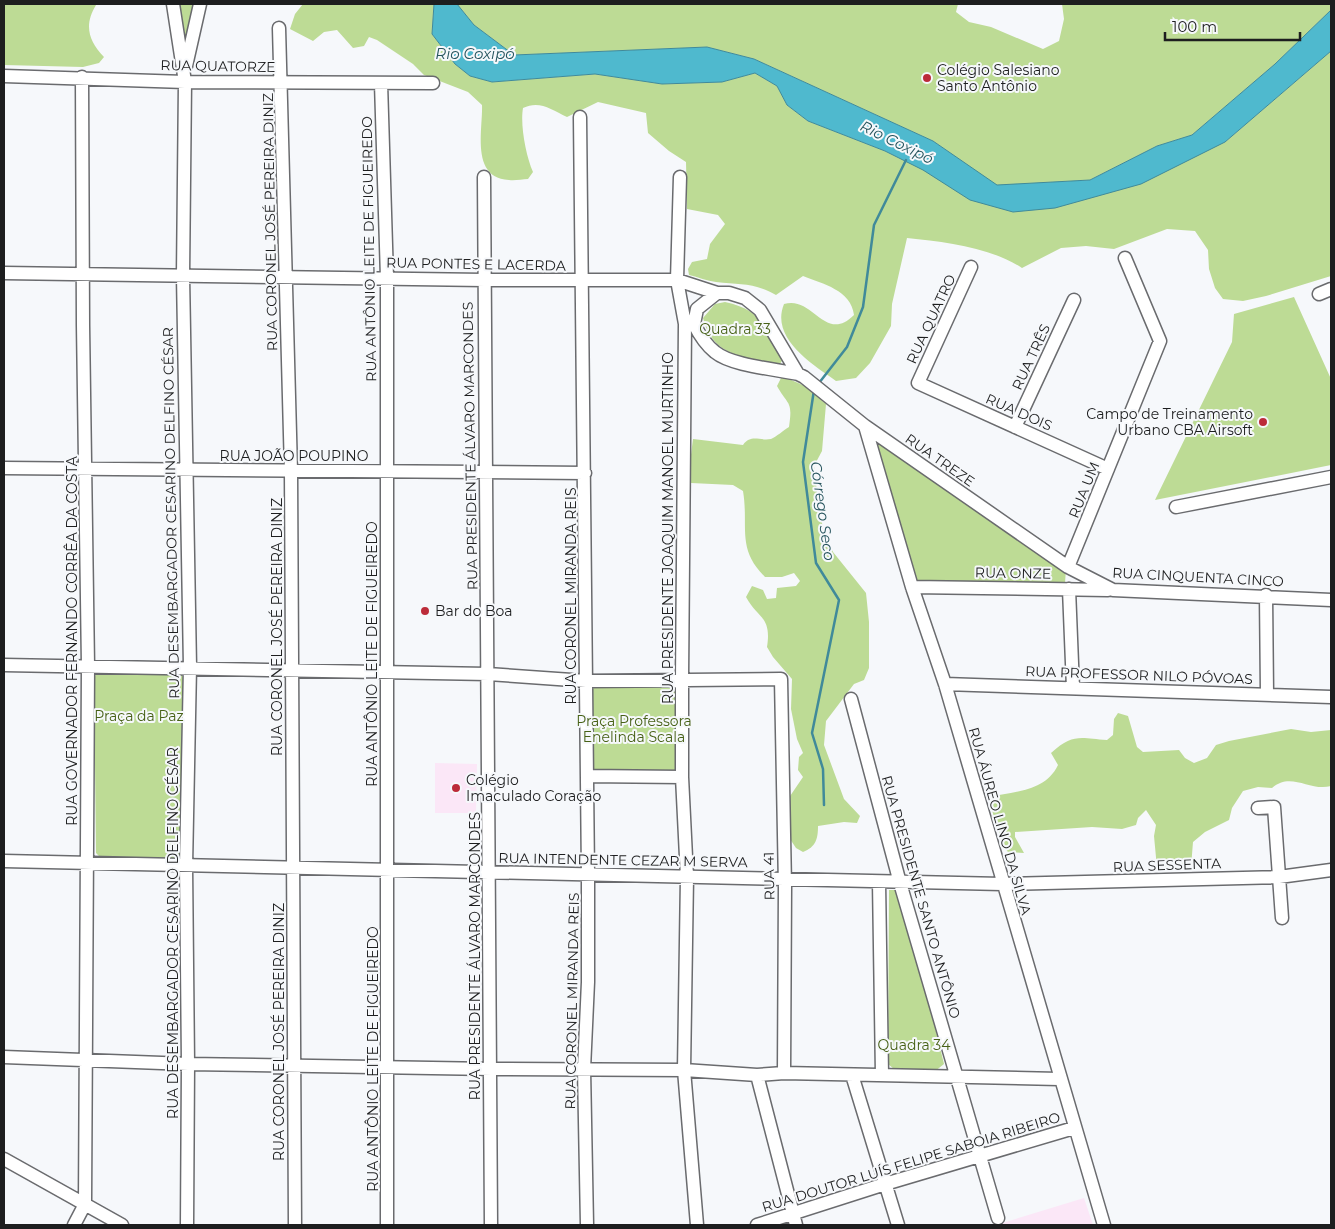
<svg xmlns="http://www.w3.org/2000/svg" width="1335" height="1229" font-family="Montserrat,sans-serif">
<rect width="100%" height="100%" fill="#f6f8fb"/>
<path fill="#fbe7f7" d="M 435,763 L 477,764 L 476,813 L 435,813 Z
M 1084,1198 L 1093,1225 L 996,1225 Z"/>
<path fill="#bddb95" d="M 4,4 L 111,4 L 96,5 C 84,25 88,40 104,57 L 99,63 L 83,67 L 4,65 Z
M 174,4 L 199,4 L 185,62 Z
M 303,4 L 434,4 L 432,34 L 455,64 L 470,76 L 492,82 L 595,74 L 663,84 L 722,82 L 755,73 L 777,86 L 787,105 L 808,121 L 885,151 L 1013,212 L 1225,142 L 1331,51 L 1331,276 L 1266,296 L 1243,301 L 1223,299 L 1215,288 L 1209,269 L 1208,250 L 1195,231 L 1167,229 L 1114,249 L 1086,246 L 1061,248 L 1022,268 C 990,247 945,242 907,238 L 892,304 L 891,326 L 870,363 L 856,378 L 836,381 C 812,364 770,338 784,304 C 813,295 825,344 854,315 C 851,290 823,284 803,276 L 776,295 C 753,282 740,285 716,282 C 707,281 698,277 689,275 L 688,269 L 692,262 L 707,259 L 710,244 L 725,224 L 718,215 L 687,209 L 686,162 L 669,151 L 648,133 L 646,113 L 598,102 L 567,117 C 551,109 539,100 523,108 C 520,125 526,156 533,172 L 528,179 C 522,179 515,181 509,180 C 470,178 483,129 482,105 L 468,92 L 424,75 L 413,64 L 377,40 L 369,37 L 364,46 L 353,48 L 337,30 L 324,32 L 313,41 L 290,29 L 295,14 Z
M 457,4 L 958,4 L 956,12 L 969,22 L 991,27 L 1043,49 L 1059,41 L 1064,19 L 1062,4 L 1331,4 L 1331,10 L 1275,64 L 1192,135 L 1157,146 L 1090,180 L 997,186 L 933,141 L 754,59 L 707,47 L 514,55 L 474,25 Z
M 1294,297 L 1331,379 L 1331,465 L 1155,500 L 1232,342 L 1234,314 Z
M 725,302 C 763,310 766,329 783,359 L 780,364 C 746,357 713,358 703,318 L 715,304 Z
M 782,376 L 805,386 L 826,404 L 822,451 L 814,466 L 819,508 L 824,533 L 833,552 L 866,593 L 869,622 L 869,668 L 864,680 L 854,684 L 826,721 L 824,745 L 844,799 L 860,816 L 857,823 L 844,822 L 818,826 C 818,839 816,847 803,852 L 796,848 L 788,836 L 786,802 L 803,777 L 798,770 L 799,757 L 803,753 L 797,739 L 791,709 L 792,679 L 773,657 L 767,647 C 772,616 757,618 746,597 L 752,586 L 763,590 L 767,599 L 776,598 L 777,588 L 796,586 L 800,581 L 794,573 L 782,577 L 765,577 C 736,548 749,527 743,491 L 733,485 L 691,483 L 689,470 L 693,439 L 743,445 C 751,434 759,441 771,439 C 776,437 784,430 789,427 C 793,400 788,406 777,386 Z
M 874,435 L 1066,569 L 1065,583 L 917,582 Z
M 104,671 L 179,672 L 185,679 L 181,855 L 176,860 L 102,859 L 96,853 L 94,676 Z
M 597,685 L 671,688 L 675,692 L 677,768 L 673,771 L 596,771 L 592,767 L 593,689 Z
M 1118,713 L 1128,716 L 1137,747 L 1143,752 L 1179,750 L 1185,758 L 1194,763 L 1207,758 L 1216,745 L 1229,741 L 1291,729 L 1311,732 L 1331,730 L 1331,786 C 1310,792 1291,771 1272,788 L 1258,787 L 1243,791 L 1232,808 L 1229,820 L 1205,832 L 1193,842 L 1191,867 L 1164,870 L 1157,868 L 1154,836 L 1156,825 L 1146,810 L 1138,818 L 1136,825 L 1122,829 L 1092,827 L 1015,832 L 1015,837 L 1024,853 L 1008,852 C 1004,848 989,804 989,797 C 1015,791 1045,792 1058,765 L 1051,753 C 1073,733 1080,738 1107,740 L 1113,735 L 1114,719 Z
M 889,890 L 898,890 L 904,901 L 944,1064 L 934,1072 L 894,1069 L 888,1064 Z"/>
<path fill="#4fb9ce" stroke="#408a9a" d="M 434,4 L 457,4 L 474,25 L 514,55 L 707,47 L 754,59 L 933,141 L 997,185 L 1090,180 L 1157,146 L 1192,135 L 1275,64 L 1331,10 L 1331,51 L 1225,142 L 1141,184 L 1055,208 L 1013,212 L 970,200 L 923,170 L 885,151 L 808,121 L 787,105 L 777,86 L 755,73 L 722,82 L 662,84 L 595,74 L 492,82 L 470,76 L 455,64 L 432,34 Z"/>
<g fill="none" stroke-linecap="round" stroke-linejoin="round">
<path stroke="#408a9a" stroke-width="2.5" d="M 819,383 L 847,347 L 863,307 L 874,225 L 906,160
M 814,390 L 803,462 L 816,563 L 839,600 L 812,733 L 823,769 L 824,805"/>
<defs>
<path id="minor" d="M 173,4 L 185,82 L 183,276 L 190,667 L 186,866 L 188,1064 L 187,1225
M 279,28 L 291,471 L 295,1225
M 186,66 L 200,4
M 4,76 L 185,82 L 433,83
M 381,83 L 387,278 L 387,1225
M 580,117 L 588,875 L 588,982 L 584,1069 L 587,1225
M 484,177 L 491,1225
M 680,177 L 677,280 L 685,324 L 682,679 L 682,777 L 687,877 L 684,1070 L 697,1225
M 971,267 L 918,383 L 1108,469
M 4,273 L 484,280 L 677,280 L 717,293 L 729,293 L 745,298 L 760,310 L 798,374
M 1319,294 L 1331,289
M 694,324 C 699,334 706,345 715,352 C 732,366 776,369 798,374 L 804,377 L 865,426 L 1068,567 L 1113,590 L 1331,600
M 694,324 L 697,309 L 717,293
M 865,426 L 912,587 L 945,684 L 1104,1225
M 1015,427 L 1074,300
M 4,468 L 585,473
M 1176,507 L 1331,477
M 1068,567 L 1160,341 L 1125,258
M 912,587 L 1108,590
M 1069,589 L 1073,688
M 1266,595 L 1267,694
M 4,665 L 488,674 L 586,681 L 781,679 L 785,886 L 784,1073
M 945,684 L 1331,697
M 851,699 L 900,883 L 998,1218
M 587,776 L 682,777
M 1258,808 L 1274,807 L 1282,918
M 4,861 L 1002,884 L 1279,877 L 1331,870
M 879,882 L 882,1075
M 4,1057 L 188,1064 L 491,1069 L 684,1070 L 757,1075 L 784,1073 L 1059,1079
M 757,1075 L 796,1225
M 852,1075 L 898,1225
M 4,1159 L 122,1225
M 74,1225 L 85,1204 L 88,666 L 83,325 L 82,77
M 757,1225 L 885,1184 L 1074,1128"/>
</defs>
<use href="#minor" stroke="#6a6b6e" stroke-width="15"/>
<use href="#minor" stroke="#fff" stroke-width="12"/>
</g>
<g fill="#bc2b39" stroke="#f6f8fb" stroke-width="2">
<circle cx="927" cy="78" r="5"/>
<circle cx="1263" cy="422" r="5"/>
<circle cx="425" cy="611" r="5"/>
<circle cx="456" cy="788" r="5"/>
</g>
<g text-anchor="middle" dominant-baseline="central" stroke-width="4" stroke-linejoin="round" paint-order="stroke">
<g font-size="14" fill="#1d1e1f" stroke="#f6f8fb">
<text transform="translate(218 66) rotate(1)">RUA QUATORZE</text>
<text transform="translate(270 222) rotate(-91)">RUA CORONEL JOSÉ PEREIRA DINIZ</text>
<text transform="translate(369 249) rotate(-91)">RUA ANTÔNIO LEITE DE FIGUEIREDO</text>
<text transform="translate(476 264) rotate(1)">RUA PONTES E LACERDA</text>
<text transform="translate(931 319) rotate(-65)">RUA QUATRO</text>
<text transform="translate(1031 357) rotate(-65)">RUA TRÊS</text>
<text transform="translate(1019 412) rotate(24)">RUA DOIS</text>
<text transform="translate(470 446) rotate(-91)">RUA PRESIDENTE ÁLVARO MARCONDES</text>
<text x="294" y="456">RUA JOÃO POUPINO</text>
<text transform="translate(940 460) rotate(35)">RUA TREZE</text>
<text transform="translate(1084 490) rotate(-68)">RUA UM</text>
<text transform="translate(171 513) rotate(-91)">RUA DESEMBARGADOR CESARINO DELFINO CÉSAR</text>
<text transform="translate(668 528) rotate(-90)">RUA PRESIDENTE JOAQUIM MANOEL MURTINHO</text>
<text transform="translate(1013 573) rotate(1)">RUA ONZE</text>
<text transform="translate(1198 577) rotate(3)">RUA CINQUENTA CINCO</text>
<text transform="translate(571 596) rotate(-90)">RUA CORONEL MIRANDA REIS</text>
<text transform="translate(277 627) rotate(-90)">RUA CORONEL JOSÉ PEREIRA DINIZ</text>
<text transform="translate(72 641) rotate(-90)">RUA GOVERNADOR FERNANDO CORRÊA DA COSTA</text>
<text transform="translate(372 654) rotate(-90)">RUA ANTÔNIO LEITE DE FIGUEIREDO</text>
<text transform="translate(1139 675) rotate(2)">RUA PROFESSOR NILO PÓVOAS</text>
<text transform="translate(1000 821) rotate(74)">RUA ÁUREO LINO DA SILVA</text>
<text transform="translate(623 860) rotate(1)">RUA INTENDENTE CEZAR M SERVA</text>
<text transform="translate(1167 865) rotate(-2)">RUA SESSENTA</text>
<text transform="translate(769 876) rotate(-91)">RUA 41</text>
<text transform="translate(921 897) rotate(74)">RUA PRESIDENTE SANTO ANTÔNIO</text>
<text transform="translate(173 933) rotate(-90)">RUA DESEMBARGADOR CESARINO DELFINO CÉSAR</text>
<text transform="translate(475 956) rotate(-90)">RUA PRESIDENTE ÁLVARO MARCONDES</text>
<text transform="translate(572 1001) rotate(-89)">RUA CORONEL MIRANDA REIS</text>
<text transform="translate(279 1032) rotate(-90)">RUA CORONEL JOSÉ PEREIRA DINIZ</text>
<text transform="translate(373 1059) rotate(-90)">RUA ANTÔNIO LEITE DE FIGUEIREDO</text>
<text transform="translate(911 1162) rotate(-17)">RUA DOUTOR LUÍS FELIPE SABOIA RIBEIRO</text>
</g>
<g font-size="14" fill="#1d1e1f" stroke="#f6f8fb" text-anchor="start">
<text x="937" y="70">Colégio Salesiano<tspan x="937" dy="16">Santo Antônio</tspan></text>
<text x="1253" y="414" text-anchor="end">Campo de Treinamento<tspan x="1253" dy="16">Urbano CBA Airsoft</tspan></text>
<text x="435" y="611">Bar do Boa</text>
<text x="466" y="780">Colégio<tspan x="466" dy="16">Imaculado Coração</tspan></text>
</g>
<g font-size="14" fill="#476116" stroke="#f6f8fb">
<text x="735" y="329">Quadra 33</text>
<text x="139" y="716">Praça da Paz</text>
<text x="634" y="721">Praça Professora<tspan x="634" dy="16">Enelinda Scala</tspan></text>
<text x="914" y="1045">Quadra 34</text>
</g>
<g font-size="15" font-style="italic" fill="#26545d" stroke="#f6f8fb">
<text x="475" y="53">Rio Coxipó</text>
<text transform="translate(897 142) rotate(26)">Rio Coxipó</text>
<text transform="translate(823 511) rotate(82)">Córrego Seco</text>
</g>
</g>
<rect width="1335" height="1229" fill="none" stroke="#1d1e1f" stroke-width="10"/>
<path d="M1165 32v8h135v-8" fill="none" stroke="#1d1e1f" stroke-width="2.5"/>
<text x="1172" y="32" font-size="15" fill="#1d1e1f" stroke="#f6f8fb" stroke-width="4" paint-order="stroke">100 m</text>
</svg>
